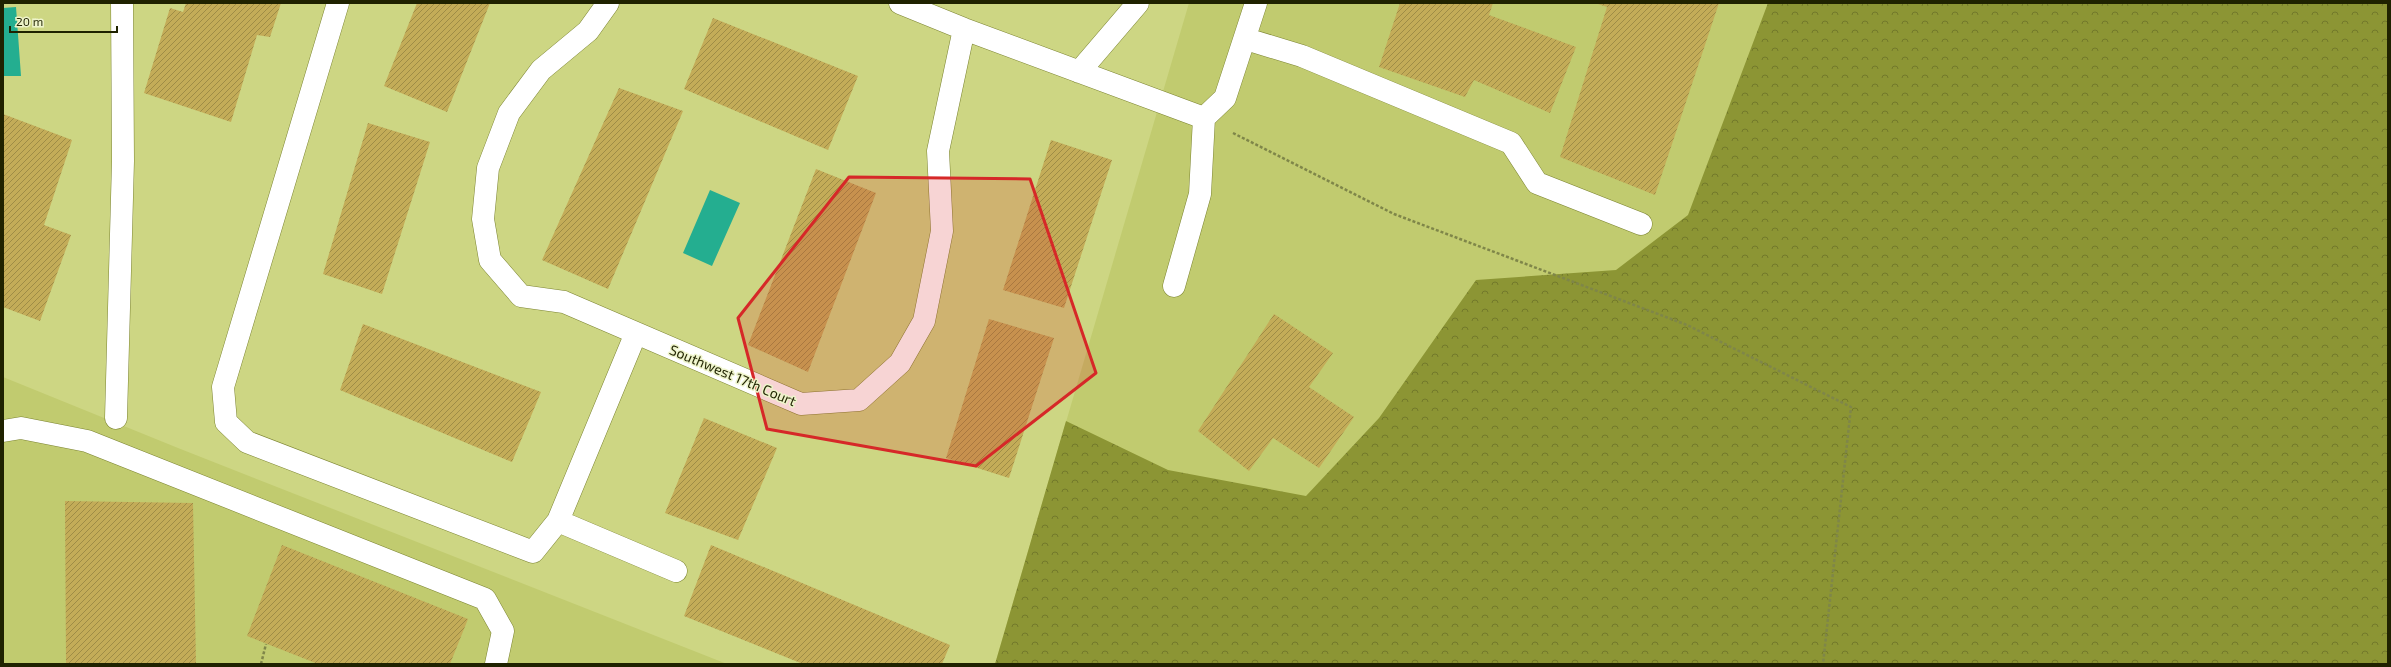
<svg xmlns="http://www.w3.org/2000/svg" width="2391" height="667" font-family="'Exo 2',sans-serif">
<defs>
<pattern id="forest-crowns" width="20" height="18" patternUnits="userSpaceOnUse"><rect width="20" height="18" fill="#8c9534"/><path d="M2 6a3 3 0 1 1 6 0M12 15a3 3 0 1 1 6 0" fill="none" stroke="#72792a"/></pattern>
<pattern id="building-hatch" width="6" height="6" patternUnits="userSpaceOnUse"><rect width="6" height="6" fill="#c3ac58"/><path d="M-1 1l2-2M0 6l6-6M5 7l2-2" fill="none" stroke="#9e8c46"/></pattern>
</defs>
<rect width="100%" height="100%" fill="#cdd683"/>
<path fill="#c1cb6f" d="M 1189,3 L 2388,3 L 2388,664 L 995,664 Z
M 3,377 L 178,448 L 727,664 L 3,664 Z"/>
<path fill="url(#forest-crowns)" d="M 1768,3 L 2388,3 L 2388,664 L 995,664 L 1066,421 L 1168,470 L 1306,496 L 1379,418 L 1476,280 L 1616,270 L 1688,215 Z"/>
<path fill="#24ae90" d="M 16,7 L 21,76 L 3,76 L 3,8 Z
M 710,190 L 740,203 L 712,266 L 683,253 Z"/>
<path fill="url(#building-hatch)" d="M 186,3 L 281,3 L 270,37 L 257,35 L 231,122 L 144,93 L 170,8 L 183,12 Z
M 417,3 L 490,3 L 447,112 L 384,86 Z
M 1400,3 L 1493,3 L 1489,15 L 1576,47 L 1550,113 L 1474,80 L 1465,97 L 1379,67 Z
M 1595,3 L 1719,3 L 1655,195 L 1560,157 L 1607,7 Z
M 713,18 L 858,76 L 828,150 L 684,89 Z
M 619,88 L 683,111 L 608,289 L 542,260 Z
M 3,114 L 72,140 L 44,225 L 71,235 L 40,321 L 3,307 Z
M 368,123 L 430,142 L 382,294 L 323,274 Z
M 1051,140 L 1112,160 L 1064,308 L 1003,290 Z
M 816,169 L 876,193 L 808,372 L 748,345 Z
M 1274,314 L 1333,353 L 1309,387 L 1354,417 L 1319,468 L 1273,438 L 1249,471 L 1198,431 Z
M 989,319 L 1054,338 L 1009,478 L 946,458 Z
M 363,324 L 541,392 L 512,462 L 340,390 Z
M 704,418 L 777,448 L 738,540 L 665,513 Z
M 65,501 L 193,503 L 196,664 L 66,664 Z
M 282,545 L 468,619 L 450,664 L 318,664 L 247,636 Z
M 711,545 L 950,645 L 942,664 L 803,664 L 684,616 Z"/>
<g fill="none" stroke-linecap="round" stroke-linejoin="round">
<defs>
<path id="minor" d="M 338,3 L 223,387 L 226,422 L 247,442 L 533,552 L 558,521 L 636,333
M 608,3 L 588,31 L 541,70 L 509,113 L 488,168 L 483,219 L 490,260 L 521,296 L 564,302 L 801,404 L 859,400 L 900,363 L 924,321 L 942,231 L 938,151 L 964,29 L 900,3
M 964,29 L 1204,118
M 1246,39 L 1302,56 L 1511,143 L 1537,183 L 1641,224
M 1079,72 L 1138,3
M 1174,286 L 1200,194 L 1204,118 L 1225,98 L 1256,3
M 116,418 L 123,161 L 122,3
M 3,431 L 21,428 L 87,441 L 485,599 L 503,631 L 496,664
M 558,521 L 676,571"/>
</defs>
<use href="#minor" stroke="#7c8431" stroke-width="23"/>
<path stroke="#7f8649" stroke-width="2.5" stroke-dasharray="3 2" stroke-linecap="butt" d="M 1233,133 L 1394,214 L 1687,325 L 1851,407 L 1823,664
M 261,664 L 266,644"/>
<use href="#minor" stroke="#fff" stroke-width="22"/>
</g>
<path fill="#d62828" fill-opacity="0.2" stroke="#d62828" stroke-width="3" stroke-linejoin="round" d="M 849,177 L 1030,179 L 1096,373 L 976,466 L 767,429 L 738,318 Z"/>
<g text-anchor="middle" dominant-baseline="central" stroke-width="3" stroke-linejoin="round" paint-order="stroke">
<g font-size="14" fill="#1f2200" stroke="#eef4cb">
<text transform="translate(733 375) rotate(23)">Southwest 17th Court</text>
</g>
</g>
<rect width="2391" height="667" fill="none" stroke="#1f2200" stroke-width="8"/>
<path d="M10 26v6h107v-6" fill="none" stroke="#1f2200" stroke-width="2"/>
<text x="16" y="26" font-size="12" fill="#1f2200" stroke="#eef4cb" stroke-width="3" paint-order="stroke">20 m</text>
</svg>
